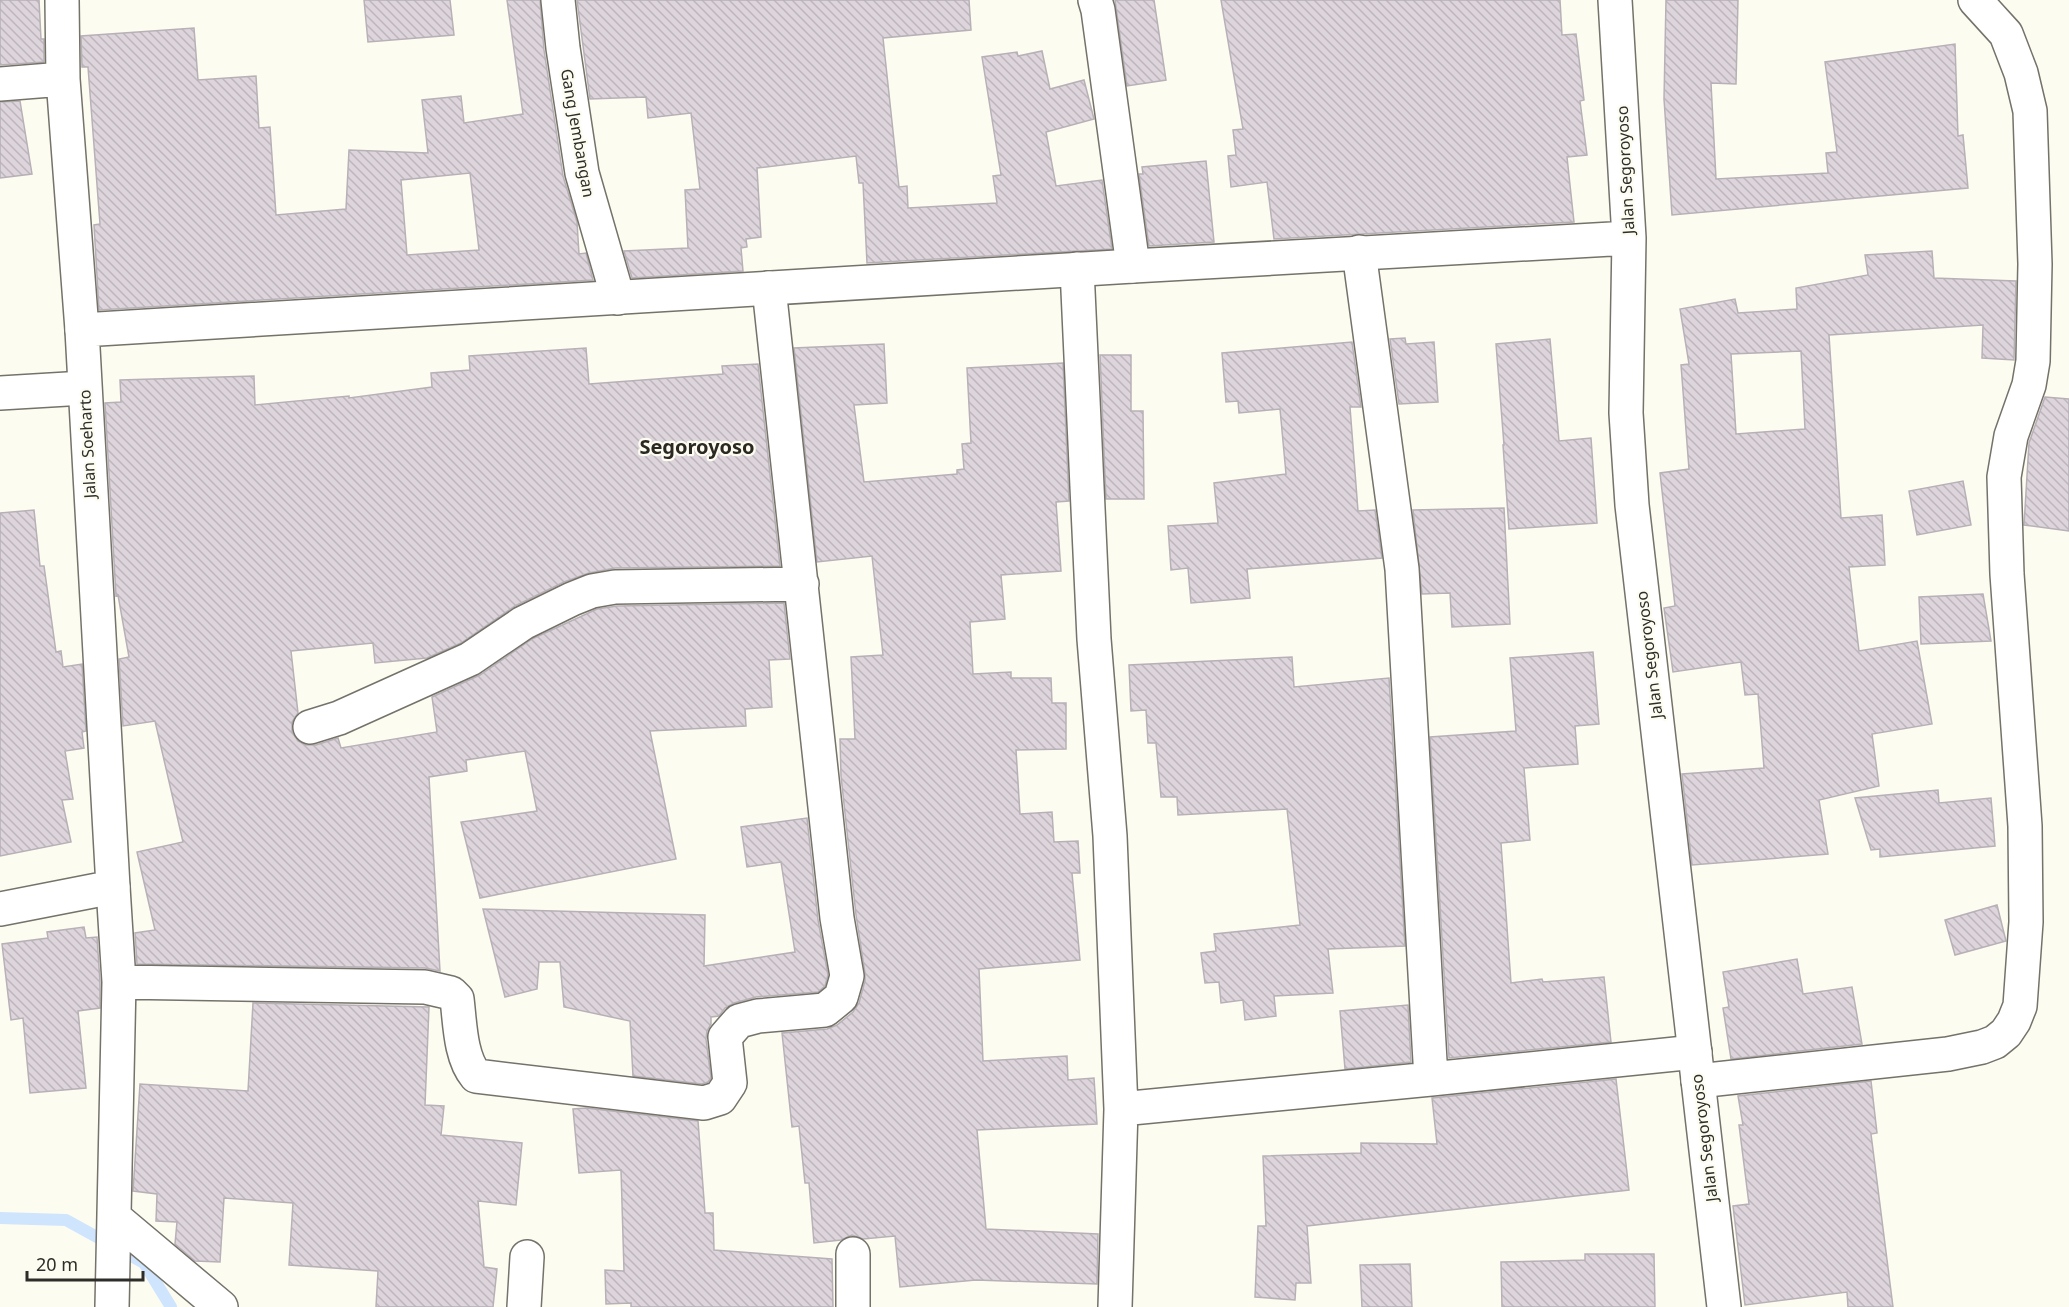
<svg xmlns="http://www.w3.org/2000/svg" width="2069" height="1307" font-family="'Noto Sans',sans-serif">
<defs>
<pattern id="building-back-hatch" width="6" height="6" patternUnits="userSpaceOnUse" patternTransform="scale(1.5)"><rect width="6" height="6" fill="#ddd4dc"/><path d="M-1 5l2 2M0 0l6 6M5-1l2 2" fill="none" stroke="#beb6bd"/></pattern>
</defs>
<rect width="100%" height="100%" fill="#fdfcf1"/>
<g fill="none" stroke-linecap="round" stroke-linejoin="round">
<path stroke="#cfe4fd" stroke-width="12" d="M 0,1218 L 66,1220 L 144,1263 L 171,1307"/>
</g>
<path fill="url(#building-back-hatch)" stroke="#b8b0b7" stroke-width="1.5" fill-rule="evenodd" d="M 0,0 L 39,0 L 41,39 L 44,39 L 44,62 L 0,65 Z
M 364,0 L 450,0 L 454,35 L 368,42 Z
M 507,0 L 540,0 L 544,50 L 563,176 L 577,222 L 579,254 L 586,253 L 593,280 L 99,310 L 94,225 L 100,224 L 88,67 L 82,67 L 81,36 L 194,28 L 198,80 L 256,76 L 259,128 L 270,127 L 276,215 L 346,209 L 349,150 L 428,153 L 422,100 L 461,96 L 464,123 L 523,114 ZM 470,173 L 479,250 L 407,255 L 401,180 Z
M 577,0 L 969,0 L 971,30 L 883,38 L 899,187 L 907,186 L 908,208 L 997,203 L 993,176 L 1001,175 L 982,57 L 1017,52 L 1018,56 L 1042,51 L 1050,89 L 1084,80 L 1094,119 L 1046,132 L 1056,186 L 1102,180 L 1112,249 L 867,263 L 863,183 L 859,183 L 856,156 L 757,168 L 761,237 L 746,239 L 747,247 L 741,248 L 743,271 L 632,278 L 624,251 L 688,248 L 685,190 L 700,189 L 691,113 L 648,118 L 646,97 L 590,99 Z
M 1115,0 L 1154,0 L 1166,80 L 1127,86 Z
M 1221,0 L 1560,0 L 1562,35 L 1576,34 L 1584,100 L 1580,101 L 1587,155 L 1567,157 L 1574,222 L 1274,239 L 1267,182 L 1231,187 L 1228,156 L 1236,155 L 1233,130 L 1243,129 Z
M 1666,0 L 1738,0 L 1736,84 L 1711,83 L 1716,179 L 1828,173 L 1826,153 L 1837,152 L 1825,62 L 1955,44 L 1958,136 L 1963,135 L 1968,188 L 1672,215 L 1664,99 Z
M 20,101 L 32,174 L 0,178 L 0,102 Z
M 1206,161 L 1214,242 L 1149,246 L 1139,174 L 1143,174 L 1142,167 Z
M 1932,251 L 1934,278 L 2016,281 L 2014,360 L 1982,358 L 1983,325 L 1829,335 L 1841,518 L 1882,515 L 1885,565 L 1849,567 L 1859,651 L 1917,641 L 1932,724 L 1872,734 L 1879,786 L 1819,800 L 1828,854 L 1692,865 L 1682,774 L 1764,768 L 1758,694 L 1745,695 L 1741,662 L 1673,672 L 1664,608 L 1675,606 L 1660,473 L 1689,469 L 1681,365 L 1689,364 L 1680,309 L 1735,299 L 1738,313 L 1797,309 L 1796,288 L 1868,275 L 1865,255 ZM 1801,351 L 1805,429 L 1736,434 L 1731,354 Z
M 1405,338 L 1406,344 L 1434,342 L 1438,402 L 1399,404 L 1390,339 Z
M 1550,339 L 1559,441 L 1591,438 L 1597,523 L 1509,529 L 1503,445 L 1504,445 L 1496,344 Z
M 1352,342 L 1361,407 L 1350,407 L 1358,511 L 1375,510 L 1382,558 L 1247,569 L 1250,598 L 1191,603 L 1188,568 L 1171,570 L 1168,526 L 1218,523 L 1214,483 L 1286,474 L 1280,409 L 1239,413 L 1238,401 L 1226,402 L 1222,353 Z
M 884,344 L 887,403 L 854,405 L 864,482 L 957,474 L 957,470 L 964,469 L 962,444 L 971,443 L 967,368 L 1063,363 L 1069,501 L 1056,502 L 1061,571 L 1001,575 L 1005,619 L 970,622 L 973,674 L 1011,672 L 1011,678 L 1051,678 L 1052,703 L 1066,703 L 1066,749 L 1016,750 L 1020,814 L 1052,812 L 1054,842 L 1078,841 L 1080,873 L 1072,873 L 1080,960 L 979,969 L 983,1061 L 1067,1056 L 1068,1080 L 1094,1078 L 1097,1124 L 977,1130 L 986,1229 L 1098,1234 L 1097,1284 L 976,1280 L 900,1287 L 895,1236 L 863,1239 L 852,1235 L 841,1240 L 814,1243 L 809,1183 L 805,1183 L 799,1126 L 792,1127 L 782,1033 L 827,1029 L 837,1025 L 853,1012 L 859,1003 L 865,981 L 865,973 L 856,915 L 841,776 L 840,739 L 855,739 L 851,657 L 883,655 L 872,556 L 817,562 L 794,348 Z
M 586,348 L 589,384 L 723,374 L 722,366 L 758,364 L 780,566 L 615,568 L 589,573 L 564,582 L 515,606 L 461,643 L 427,658 L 375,663 L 373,643 L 291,651 L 298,713 L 292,722 L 292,732 L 298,741 L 306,745 L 316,745 L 338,738 L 341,748 L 437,732 L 432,697 L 480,675 L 532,639 L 597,609 L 617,606 L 784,603 L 790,659 L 769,660 L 772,707 L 745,709 L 746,726 L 650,731 L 676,859 L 480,898 L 461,822 L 537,811 L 525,751 L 466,760 L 467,771 L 429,777 L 440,971 L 425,968 L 137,964 L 135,933 L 155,930 L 137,852 L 183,842 L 155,721 L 123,726 L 119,659 L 129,657 L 118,595 L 116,596 L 105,403 L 121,402 L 120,380 L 254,376 L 255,405 L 349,396 L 349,398 L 432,387 L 431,373 L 470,370 L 469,356 Z
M 1100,355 L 1131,355 L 1131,411 L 1143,411 L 1144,499 L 1106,499 Z
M 2045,397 L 2069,399 L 2069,531 L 2024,525 L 2029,443 Z
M 1963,481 L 1971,525 L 1917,535 L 1909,491 Z
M 1504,508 L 1510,624 L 1452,627 L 1450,593 L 1422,594 L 1413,510 Z
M 34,510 L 40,566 L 44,566 L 56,652 L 61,651 L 63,667 L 82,664 L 86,731 L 82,732 L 84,748 L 65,751 L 73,799 L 62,800 L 71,842 L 0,856 L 0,513 Z
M 1983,594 L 1991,641 L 1921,644 L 1919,597 Z
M 1593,652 L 1599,724 L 1575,726 L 1578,764 L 1524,768 L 1530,840 L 1501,843 L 1511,983 L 1542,979 L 1543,982 L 1604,977 L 1611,1042 L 1449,1058 L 1430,737 L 1516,731 L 1510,658 Z
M 1292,657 L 1294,687 L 1389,678 L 1405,946 L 1328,949 L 1333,993 L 1274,996 L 1276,1016 L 1245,1020 L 1243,1000 L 1221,1003 L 1219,982 L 1205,983 L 1201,953 L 1216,951 L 1214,934 L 1300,925 L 1287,809 L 1178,815 L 1177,797 L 1161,797 L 1156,743 L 1148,743 L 1146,710 L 1131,711 L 1129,665 Z
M 1938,790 L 1939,803 L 1991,798 L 1995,846 L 1880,857 L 1880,849 L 1871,850 L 1855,798 Z
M 807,818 L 818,920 L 828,975 L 825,986 L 818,992 L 756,997 L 734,1003 L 725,1008 L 719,1016 L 711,1017 L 711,1024 L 707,1031 L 706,1039 L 711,1078 L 708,1082 L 702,1084 L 633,1076 L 630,1021 L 564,1007 L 560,962 L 539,962 L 537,989 L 505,997 L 483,909 L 705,915 L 704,966 L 795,952 L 781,862 L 747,867 L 741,827 Z
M 1997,905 L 2006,941 L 1955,955 L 1945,920 Z
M 84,927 L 86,938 L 97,937 L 100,982 L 100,1008 L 78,1011 L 86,1088 L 30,1093 L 23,1018 L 11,1020 L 2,944 L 48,938 L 47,932 Z
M 1797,959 L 1803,994 L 1852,987 L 1862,1044 L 1731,1059 L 1723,1008 L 1729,1007 L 1723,972 Z
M 253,1003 L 429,1007 L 425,1105 L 444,1106 L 441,1135 L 522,1143 L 516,1205 L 478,1201 L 484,1267 L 497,1269 L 493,1307 L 376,1307 L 378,1271 L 289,1265 L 293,1203 L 224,1198 L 220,1262 L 195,1261 L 175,1244 L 177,1222 L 156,1221 L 157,1194 L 133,1191 L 140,1084 L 248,1091 Z
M 1408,1005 L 1411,1062 L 1345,1069 L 1340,1011 Z
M 1616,1079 L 1629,1190 L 1307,1226 L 1311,1283 L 1296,1283 L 1295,1300 L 1255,1297 L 1258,1226 L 1266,1226 L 1263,1156 L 1361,1153 L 1361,1143 L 1437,1144 L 1432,1098 Z
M 1871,1081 L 1877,1133 L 1871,1134 L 1893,1307 L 1848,1307 L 1847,1292 L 1745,1305 L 1733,1206 L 1749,1204 L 1739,1125 L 1743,1125 L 1738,1096 Z
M 586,1108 L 698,1121 L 705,1213 L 713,1213 L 714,1250 L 832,1259 L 833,1307 L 631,1307 L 631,1303 L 606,1304 L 605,1270 L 624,1271 L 621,1170 L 579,1173 L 573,1109 Z
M 1585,1254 L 1654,1254 L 1655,1307 L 1502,1307 L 1501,1262 L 1585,1260 Z
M 1410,1264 L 1412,1307 L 1362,1307 L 1360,1265 Z"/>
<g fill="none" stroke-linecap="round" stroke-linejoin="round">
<defs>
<path id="minor" d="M 62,0 L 63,79 L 82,330
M 558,0 L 563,48 L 582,173 L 618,298
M 1095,0 L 1098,10 L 1133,266
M 0,84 L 63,79
M 1077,269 L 1094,639 L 1110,836 L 1121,1109 L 1115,1307
M 0,393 L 84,388
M 310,727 L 339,718 L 470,659 L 523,623 L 572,599 L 592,591 L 615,587 L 802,584
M 119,982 L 425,987 L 451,993 L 457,999 C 460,1023 460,1057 476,1076 L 704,1103 L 720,1098 L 730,1083 L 725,1037 L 739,1021 L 758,1016 L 825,1010 L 841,997 L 847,976 L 837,918 L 769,288
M 1431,1079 L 1695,1052
M 1698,1081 L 1948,1054 L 1982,1047 L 1995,1042 L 2006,1033 L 2014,1021 L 2020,1006 L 2026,922 L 2025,826 L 2007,574 L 2004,477 L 2011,436 L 2029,385 L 2033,361 L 2035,264 L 2030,111 L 2021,73 L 2006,34 L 1975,0
M 1121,1109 L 1431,1079 L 1402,569 L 1359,252
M 115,1218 L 221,1307
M 853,1254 L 853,1307
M 112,1307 L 119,982 L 113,887
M 524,1307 L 527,1257"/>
<path id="major" d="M 1615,0 L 1629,238 L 1626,413 L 1632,505 L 1724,1307
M 0,909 L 113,887 L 82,330 L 1133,266 L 1629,238"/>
</defs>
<use href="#minor" stroke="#747269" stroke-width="36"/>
<use href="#major" stroke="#747269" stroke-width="36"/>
<use href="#minor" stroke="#fff" stroke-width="33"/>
<use href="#major" stroke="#fff" stroke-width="33"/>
</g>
<g text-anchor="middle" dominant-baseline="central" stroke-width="4.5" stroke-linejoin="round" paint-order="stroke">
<g font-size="16" fill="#2e2d29" stroke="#fdfcf1">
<text transform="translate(578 133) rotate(80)">Gang Jembangan</text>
<text transform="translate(1625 170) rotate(-93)">Jalan Segoroyoso</text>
<text transform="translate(87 444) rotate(-93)">Jalan Soeharto</text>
<text transform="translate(1649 655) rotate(-97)">Jalan Segoroyoso</text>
<text transform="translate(1704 1138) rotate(-97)">Jalan Segoroyoso</text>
</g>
<g font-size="20" font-weight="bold" fill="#2b2922" stroke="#fdfcf1">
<text x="697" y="446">Segoroyoso</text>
</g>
</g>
<path d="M27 1271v9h116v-9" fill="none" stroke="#2e2d29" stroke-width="3"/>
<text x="36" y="1271" font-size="18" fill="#2e2d29" stroke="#fdfcf1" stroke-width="4.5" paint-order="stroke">20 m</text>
</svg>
